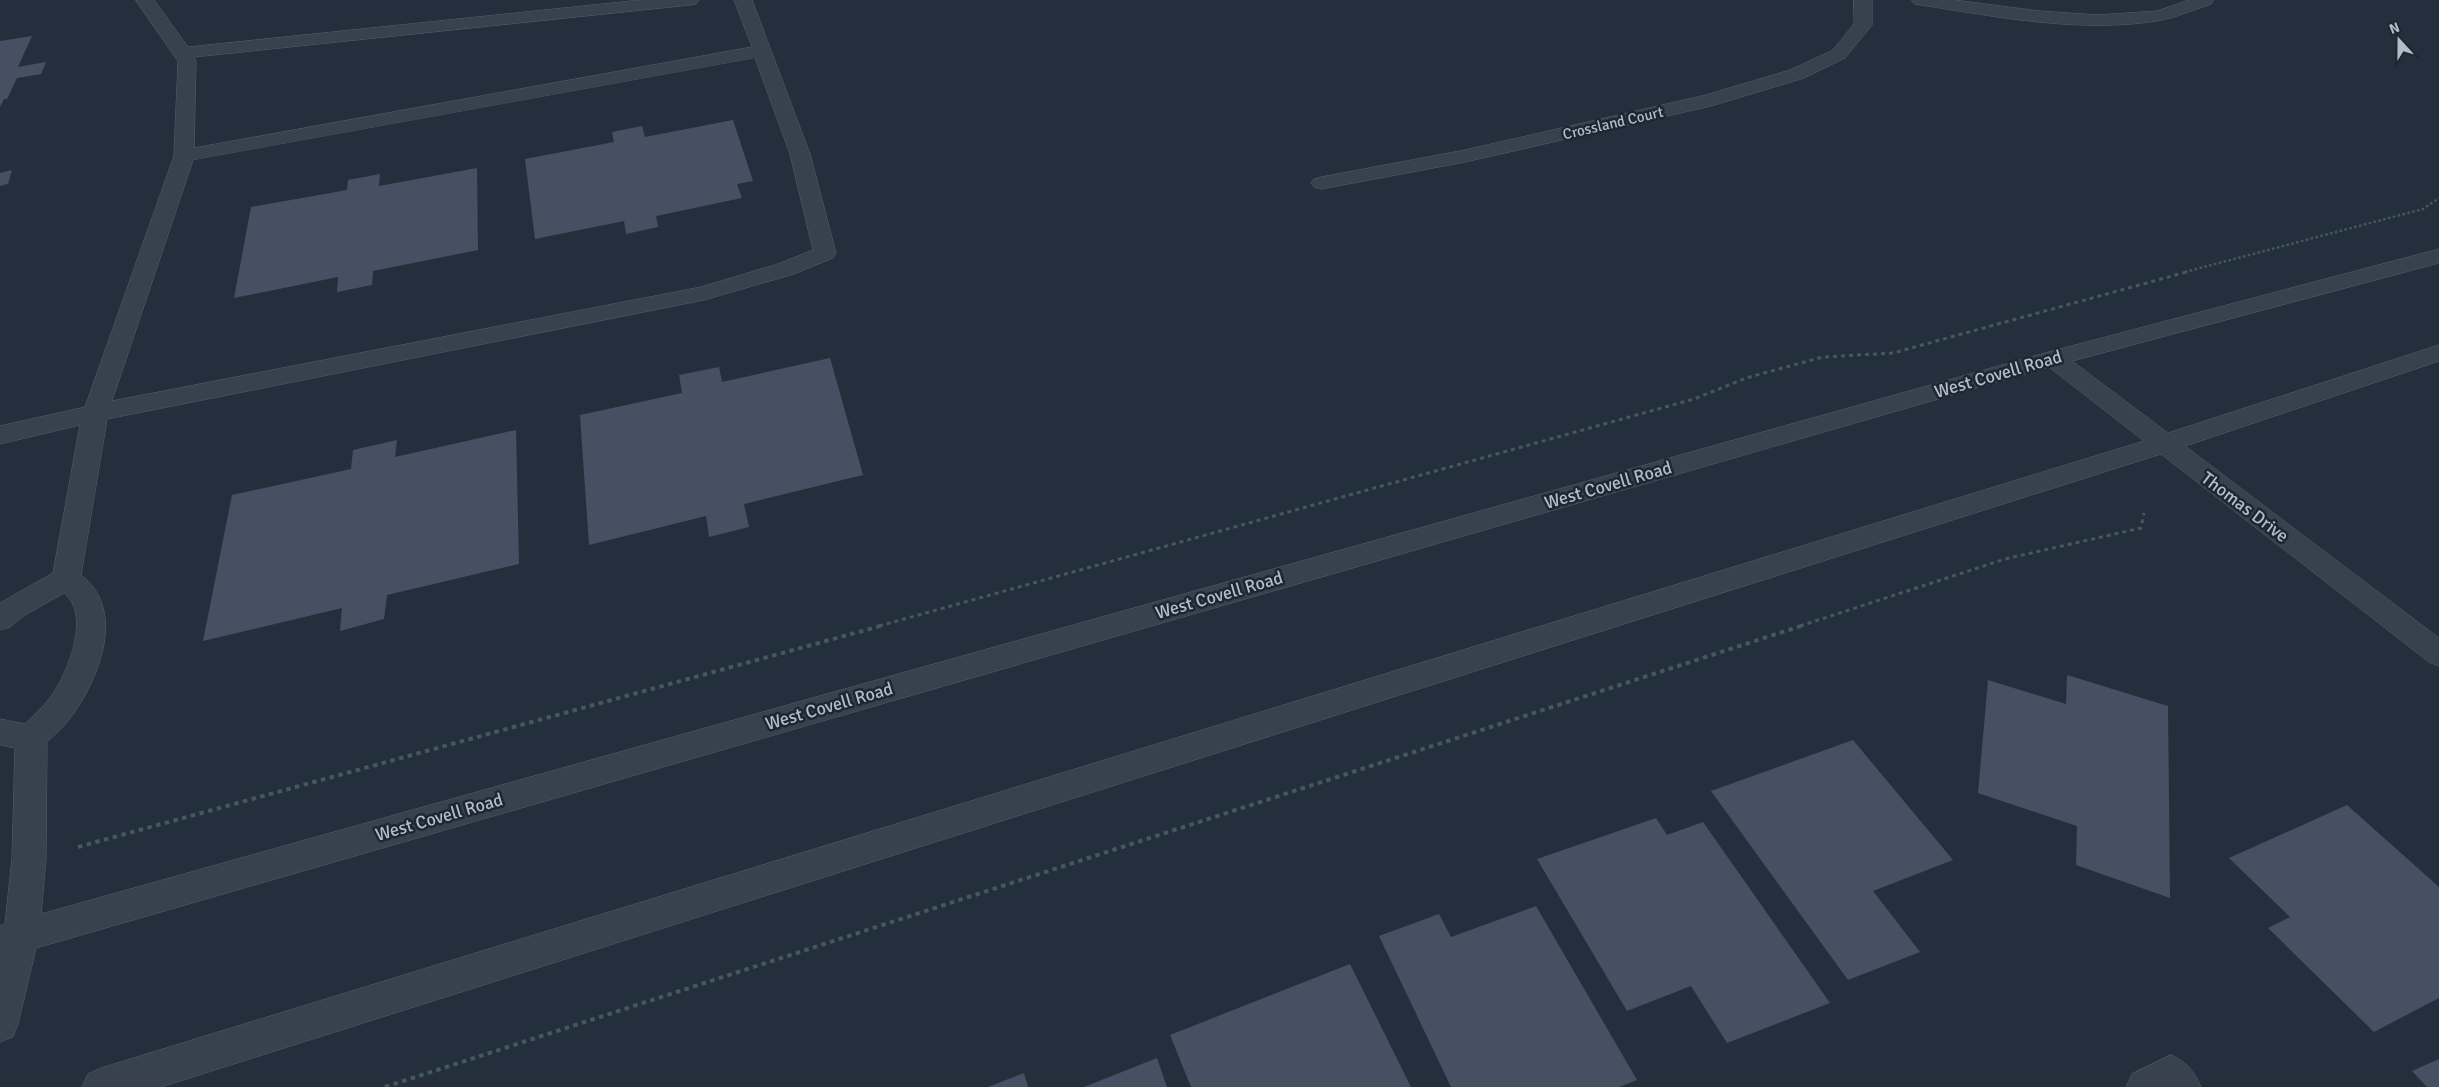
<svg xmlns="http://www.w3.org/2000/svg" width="2439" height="1087" font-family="Signika,sans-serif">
<rect width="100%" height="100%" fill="#242f3e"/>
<path fill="#455162" d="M 32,36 L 18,67 L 46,62 L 41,74 L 17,78 L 7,99 L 4,99 L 0,107 L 0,41 Z
M 733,120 L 753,181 L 737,184 L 742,198 L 656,216 L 658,227 L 626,234 L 624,221 L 535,239 L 525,159 L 614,142 L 612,132 L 642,126 L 645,137 Z
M 477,168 L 478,250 L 373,271 L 372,285 L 337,292 L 338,277 L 234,298 L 251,207 L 347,190 L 348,180 L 380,174 L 379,186 Z
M 12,170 L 8,184 L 0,186 L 0,173 Z
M 830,358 L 863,475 L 744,504 L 749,527 L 709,537 L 706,516 L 589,545 L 580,415 L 682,393 L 679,375 L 719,367 L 722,382 Z
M 516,430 L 519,564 L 387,595 L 384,619 L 340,631 L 342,608 L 203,641 L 232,495 L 351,469 L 353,450 L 397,440 L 395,457 Z
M 2067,675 L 2168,706 L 2170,898 L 2076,865 L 2077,826 L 1978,793 L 1988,680 L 2066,704 Z
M 1853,740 L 1953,860 L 1873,891 L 1920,952 L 1848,980 L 1711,791 Z
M 2347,805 L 2439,887 L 2439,998 L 2374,1032 L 2268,928 L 2290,917 L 2229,858 Z
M 1656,818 L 1667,835 L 1703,822 L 1830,1003 L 1727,1043 L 1691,986 L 1627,1011 L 1537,859 Z
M 1536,906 L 1637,1080 L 1619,1087 L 1451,1087 L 1379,936 L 1439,914 L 1451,937 Z
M 1350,964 L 1411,1087 L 1191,1087 L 1170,1035 Z
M 1157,1058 L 1167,1087 L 1084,1087 Z
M 2439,1059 L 2439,1087 L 2427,1087 L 2412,1071 Z
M 1024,1073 L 1028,1087 L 988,1087 Z"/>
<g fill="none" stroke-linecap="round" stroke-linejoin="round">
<defs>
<path id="minor" d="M 136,0 L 154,0 L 188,47 L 641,0 L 699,0 L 696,4 L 690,5 L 194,57 L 196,62 L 194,148 L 752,47 L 734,0 L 752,0 L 810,154 L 836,253 L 833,258 L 794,274 L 704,300 L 107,419 L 81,575 C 127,610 99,679 71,717 C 64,727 55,734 47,742 L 46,859 L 41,914 L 2045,353 L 2439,249 L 2439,263 L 2072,361 L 2168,433 L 2439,345 L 2439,361 L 2185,446 L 2439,638 L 2439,666 L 2429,662 L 2161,454 L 161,1087 L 82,1087 L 88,1074 L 101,1068 L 2144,441 L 2049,367 L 36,948 L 18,1024 L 13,1037 L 0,1042 L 0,926 L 5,924 L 12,859 L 15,748 L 0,745 L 0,719 L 25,724 C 33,716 42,708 49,699 C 67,676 92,615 64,593 L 25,615 L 10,627 L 0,630 L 0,603 L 53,573 L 80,425 L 0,444 L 0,426 L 85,407 L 174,156 L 178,62 ZM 755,58 L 790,154 L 813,250 L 778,264 L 701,287 L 112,401 L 193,160 Z
M 1854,0 L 1872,0 L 1872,25 L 1845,58 L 1804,78 L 1711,106 L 1465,162 L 1321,189 L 1314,187 L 1311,183 L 1314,179 L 1321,177 L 1465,150 L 1706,95 L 1790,70 L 1833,50 L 1854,24 Z
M 1912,0 L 1954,0 L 2039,11 L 2098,15 L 2157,11 L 2189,0 L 2214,0 L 2211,4 C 2193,10 2175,18 2157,21 C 2079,33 1998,17 1921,5 L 1915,4 Z
M 2171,1055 C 2187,1062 2194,1071 2201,1087 L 2126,1087 L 2132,1074 Z"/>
</defs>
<use href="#minor" stroke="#565f6c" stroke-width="1"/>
<path stroke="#44595c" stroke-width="2.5" stroke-dasharray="2.5 2.5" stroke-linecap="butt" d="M 2185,272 L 2423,209 L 2439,198"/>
<path stroke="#44595c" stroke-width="3" stroke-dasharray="4 4" stroke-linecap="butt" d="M 879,626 L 1694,399 L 1746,378 L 1823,357 L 1893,353 L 2190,271
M 1800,626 L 2005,559 L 2141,528 L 2144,513"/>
<path stroke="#44595c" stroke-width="4" stroke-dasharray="4.5 4.5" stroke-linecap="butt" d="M 78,847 L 884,625
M 385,1087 L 1804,625"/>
<use href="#minor" fill="#38414e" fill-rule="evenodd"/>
</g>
<g text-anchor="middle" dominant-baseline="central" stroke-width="5" stroke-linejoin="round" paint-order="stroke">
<g font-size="15" fill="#b4bcc9" stroke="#1d2633">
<text transform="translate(1613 123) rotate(-13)">Crossland Court</text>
</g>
<g font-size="18" fill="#b4bcc9" stroke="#1d2633">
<text transform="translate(1998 374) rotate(-16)">West Covell Road</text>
<text transform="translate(1608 485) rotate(-16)">West Covell Road</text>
<text transform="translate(2245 507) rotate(37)">Thomas Drive</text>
<text transform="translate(1219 595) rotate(-16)">West Covell Road</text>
<text transform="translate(829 706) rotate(-16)">West Covell Road</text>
<text transform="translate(439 817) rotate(-16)">West Covell Road</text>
</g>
</g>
<g transform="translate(2399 40) rotate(339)" stroke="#1d2633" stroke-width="4" paint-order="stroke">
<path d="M0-4L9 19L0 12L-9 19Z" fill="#b4bcc9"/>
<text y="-8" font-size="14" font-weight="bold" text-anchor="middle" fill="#b4bcc9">N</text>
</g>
</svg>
